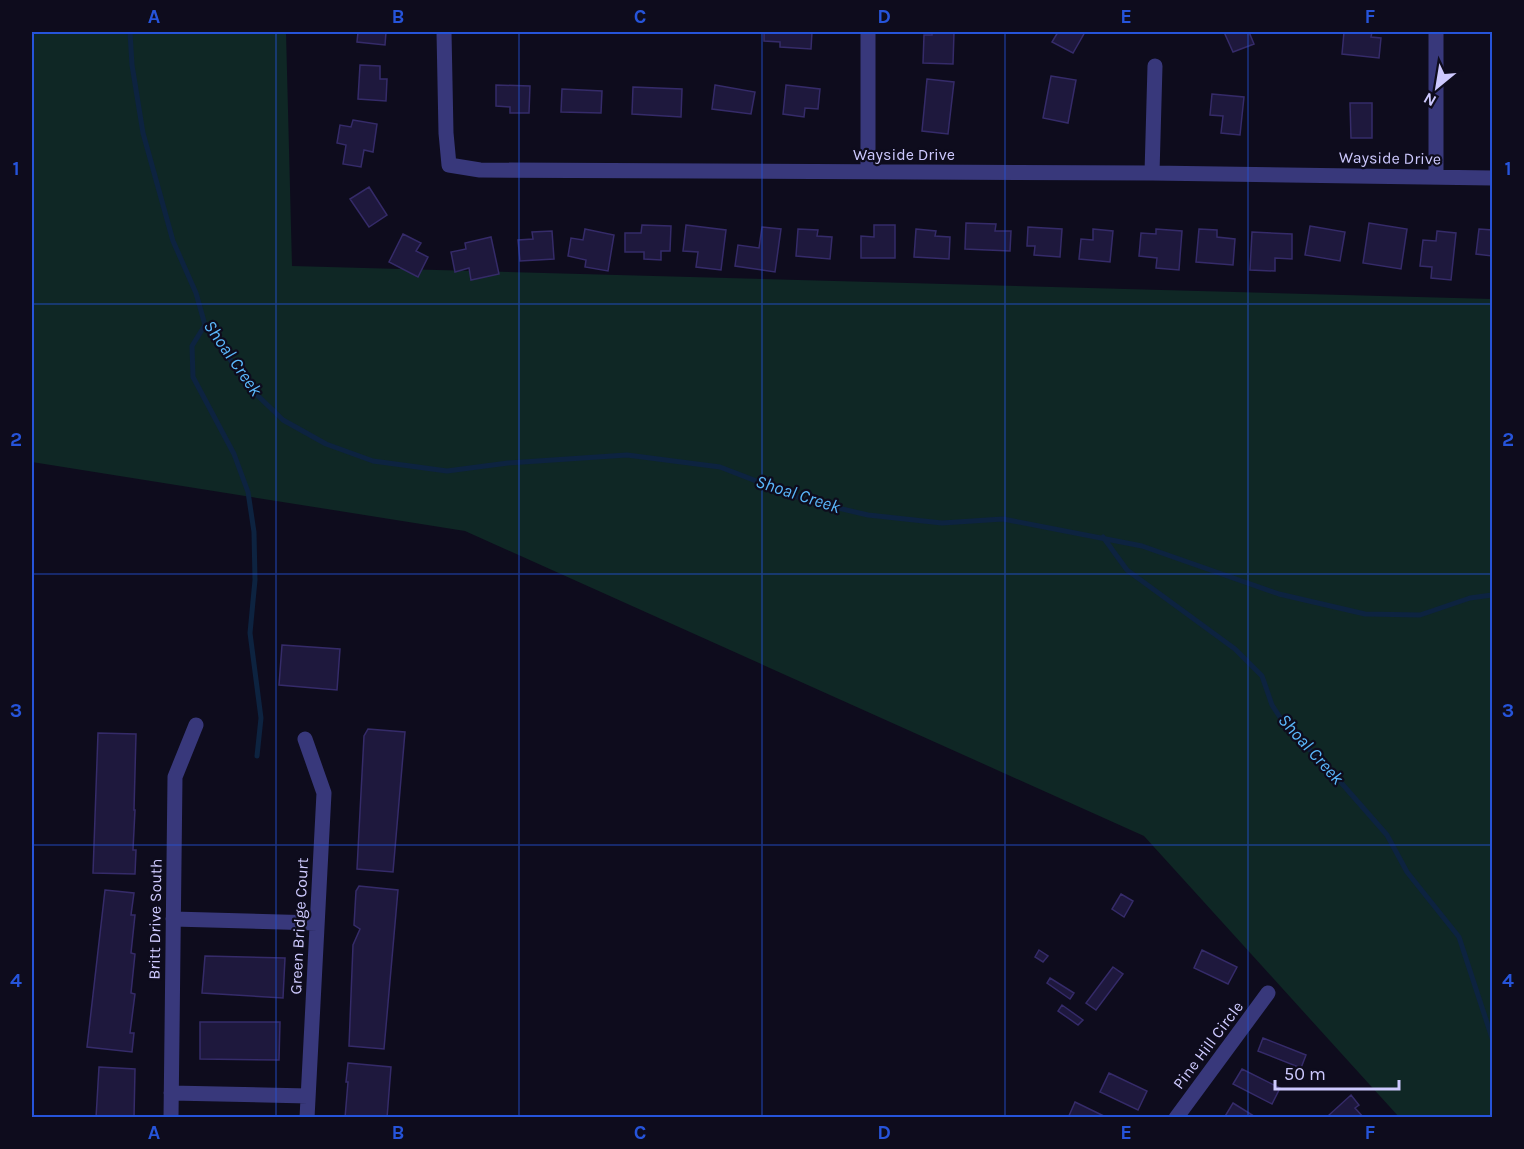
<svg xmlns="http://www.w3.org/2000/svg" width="1524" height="1149" font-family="Karla,sans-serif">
<rect width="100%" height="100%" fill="#0e0c1d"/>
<path fill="#0f2725" d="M 32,32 L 286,32 L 292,266 L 1492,299 L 1492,1117 L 1399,1117 L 1144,836 L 465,531 L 32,462 Z"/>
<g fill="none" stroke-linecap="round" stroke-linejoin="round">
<path stroke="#0d2340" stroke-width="5" d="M 130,32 L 132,65 L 143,133 L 173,241 L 196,293 L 205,325 L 253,391 L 283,420 L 326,444 L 373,461 L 447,471 L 508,463 L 627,455 L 720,467 L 808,501 L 868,515 L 942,523 L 1003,519 L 1142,546 L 1279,594 L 1365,614 L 1420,615 L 1470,598 L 1492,595
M 205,325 L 192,346 L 193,377 L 234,454 L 248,492 L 254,532 L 255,580 L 250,633 L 261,718 L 257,756
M 1103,537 L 1127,570 L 1235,649 L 1262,676 L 1272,705 L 1289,731 L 1323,762 L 1387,835 L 1407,872 L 1459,937 L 1492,1038"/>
</g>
<path fill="#1e183d" stroke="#352b69" stroke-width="1.5" d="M 358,32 L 386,32 L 385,45 L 357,42 Z
M 764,32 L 812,32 L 811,49 L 780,47 L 780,42 L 764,41 Z
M 932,32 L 954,32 L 953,64 L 923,63 L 924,35 L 932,35 Z
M 1058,32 L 1085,32 L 1073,53 L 1052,42 Z
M 1224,32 L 1249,32 L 1254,44 L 1233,52 Z
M 1344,32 L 1372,32 L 1371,37 L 1381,38 L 1379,58 L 1342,54 Z
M 360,65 L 380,66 L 380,79 L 387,79 L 386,101 L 358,99 Z
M 1051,76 L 1076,80 L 1068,123 L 1043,118 Z
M 927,79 L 954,82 L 948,134 L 922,131 Z
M 496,85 L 530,86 L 529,113 L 510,113 L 510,107 L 496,106 Z
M 715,85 L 755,92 L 751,114 L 712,109 Z
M 786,85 L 820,89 L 818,109 L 805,108 L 804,117 L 783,114 Z
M 633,87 L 682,89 L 681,117 L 632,114 Z
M 562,89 L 602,91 L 601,113 L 561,112 Z
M 1212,94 L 1244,97 L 1240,135 L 1221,133 L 1223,116 L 1210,115 Z
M 1350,103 L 1372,103 L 1372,138 L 1351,138 Z
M 353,120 L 377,124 L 373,152 L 364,150 L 361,167 L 343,164 L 346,145 L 337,143 L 340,125 L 351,127 Z
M 369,187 L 387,215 L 369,227 L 350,199 Z
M 966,223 L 996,224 L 995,231 L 1011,231 L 1010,251 L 965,249 Z
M 1369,223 L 1407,229 L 1401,269 L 1363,263 Z
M 642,225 L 671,226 L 670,251 L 661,251 L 661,260 L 644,259 L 644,252 L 625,252 L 625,233 L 641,233 Z
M 686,225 L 726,230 L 721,270 L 696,267 L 698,252 L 683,251 Z
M 874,225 L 895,225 L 895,258 L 861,258 L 861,236 L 874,237 Z
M 1310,226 L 1345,232 L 1340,261 L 1305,255 Z
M 762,227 L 781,229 L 775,272 L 735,266 L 738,245 L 759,248 Z
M 1028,227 L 1062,229 L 1060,257 L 1034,255 L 1035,246 L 1027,246 Z
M 585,229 L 614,235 L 608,271 L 585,267 L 586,260 L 568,256 L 571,238 L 583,240 Z
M 798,229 L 818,230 L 817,236 L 832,237 L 830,259 L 796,256 Z
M 916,229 L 936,231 L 935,236 L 950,237 L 949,259 L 914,257 Z
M 1093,229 L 1113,231 L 1110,262 L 1079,259 L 1081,239 L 1093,240 Z
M 1156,229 L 1182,231 L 1179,270 L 1156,268 L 1157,258 L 1139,256 L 1141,233 L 1156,234 Z
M 1199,229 L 1217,230 L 1217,237 L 1235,239 L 1233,265 L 1196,262 Z
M 1479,229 L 1492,230 L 1492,256 L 1476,254 Z
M 552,231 L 554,259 L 520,261 L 518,240 L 533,239 L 532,232 Z
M 1437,231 L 1456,233 L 1451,280 L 1431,278 L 1432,267 L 1420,266 L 1423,240 L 1436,241 Z
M 1252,232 L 1292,234 L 1292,259 L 1275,258 L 1275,271 L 1250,270 Z
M 403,234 L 421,243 L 416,251 L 428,257 L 418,277 L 389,262 Z
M 491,237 L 499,274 L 471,280 L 469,268 L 455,272 L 451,252 L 466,249 L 465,243 Z
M 282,645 L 340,649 L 337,690 L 279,685 Z
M 368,729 L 405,732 L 393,872 L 357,869 L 364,736 Z
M 98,733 L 136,734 L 134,810 L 135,810 L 133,850 L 136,850 L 135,874 L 93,873 Z
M 359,886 L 398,890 L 384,1049 L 349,1046 L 353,945 L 360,929 L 354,925 L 356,891 Z
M 105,890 L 134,893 L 131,915 L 135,915 L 131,953 L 135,954 L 131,993 L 135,994 L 130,1033 L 134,1033 L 132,1052 L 87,1047 Z
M 1121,894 L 1133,901 L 1124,917 L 1112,909 Z
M 1039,950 L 1048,956 L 1043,962 L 1035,957 Z
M 1202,950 L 1237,967 L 1228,984 L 1194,968 Z
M 205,956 L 285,958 L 283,998 L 202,993 Z
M 1113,967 L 1123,974 L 1096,1010 L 1086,1003 Z
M 1050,978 L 1074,993 L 1070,999 L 1047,983 Z
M 1062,1005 L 1083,1020 L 1078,1025 L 1058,1011 Z
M 200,1022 L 280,1022 L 279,1060 L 200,1059 Z
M 1263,1038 L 1306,1055 L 1301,1068 L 1258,1051 Z
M 348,1063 L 391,1067 L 387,1118 L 345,1118 L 348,1082 L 346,1082 Z
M 99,1067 L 135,1069 L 134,1118 L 96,1118 Z
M 1242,1069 L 1280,1088 L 1272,1104 L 1233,1084 Z
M 1109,1073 L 1147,1091 L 1138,1110 L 1100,1092 Z
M 1351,1095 L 1359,1105 L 1355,1108 L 1364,1118 L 1331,1118 L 1329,1115 Z
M 1075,1102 L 1108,1118 L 1068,1118 Z
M 1233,1103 L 1257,1118 L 1224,1118 Z"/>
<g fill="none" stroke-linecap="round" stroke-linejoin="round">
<path stroke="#38387b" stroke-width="15" d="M 444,32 L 446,133 L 449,165 L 480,170 L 1152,173 L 1492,178
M 868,172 L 868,32
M 1152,173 L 1155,66
M 1436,177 L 1436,32
M 305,739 L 324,793 L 307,1118
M 173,919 L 317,923
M 171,1093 L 308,1096
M 171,1118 L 175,777 L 196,725
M 1176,1118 L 1268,993"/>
</g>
<path fill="none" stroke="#2654da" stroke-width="1.5" stroke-opacity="0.55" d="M 276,32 L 276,1118M 519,32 L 519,1118M 762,32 L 762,1118M 1005,32 L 1005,1118M 1248,32 L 1248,1118M 32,304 L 1492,304M 32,574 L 1492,574M 32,845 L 1492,845"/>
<g text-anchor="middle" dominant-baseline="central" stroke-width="4.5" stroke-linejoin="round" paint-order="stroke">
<g font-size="16" fill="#cdc9fe" stroke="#0e0c1d">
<text x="904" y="154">Wayside Drive</text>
<text transform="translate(1390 158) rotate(1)">Wayside Drive</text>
<text transform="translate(155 919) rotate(-89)">Britt Drive South</text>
<text transform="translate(299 926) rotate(-87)">Green Bridge Court</text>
<text transform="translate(1208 1045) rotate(-53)">Pine Hill Circle</text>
</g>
<g font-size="18" font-style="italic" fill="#5ab7fb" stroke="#0e0c1d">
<text transform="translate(233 358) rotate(55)">Shoal Creek</text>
<text transform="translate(798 494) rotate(18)">Shoal Creek</text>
<text transform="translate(1311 749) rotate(48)">Shoal Creek</text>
</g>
</g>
<rect width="1524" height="1149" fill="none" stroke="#0e0c1d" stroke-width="66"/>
<g transform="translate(1437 87) rotate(210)" stroke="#0e0c1d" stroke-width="4.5" paint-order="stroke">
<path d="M0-4.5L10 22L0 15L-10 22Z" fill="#cdc9fe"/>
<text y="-9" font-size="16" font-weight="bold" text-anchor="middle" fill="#cdc9fe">N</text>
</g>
<path d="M1275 1080v9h124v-9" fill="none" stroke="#cdc9fe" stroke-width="3"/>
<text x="1284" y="1080" font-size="18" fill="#cdc9fe" stroke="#0e0c1d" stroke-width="4.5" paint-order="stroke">50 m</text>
<rect x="33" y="33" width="1458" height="1083" fill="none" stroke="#2654da" stroke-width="2"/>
<g font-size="20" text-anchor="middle" font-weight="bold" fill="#2654da">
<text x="154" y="23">A</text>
<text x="398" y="23">B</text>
<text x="640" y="23">C</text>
<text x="884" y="23">D</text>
<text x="1126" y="23">E</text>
<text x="1370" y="23">F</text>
<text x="16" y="175">1</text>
<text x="1508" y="175">1</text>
<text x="16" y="446">2</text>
<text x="1508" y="446">2</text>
<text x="16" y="717">3</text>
<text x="1508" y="717">3</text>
<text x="16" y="987">4</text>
<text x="1508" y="987">4</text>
<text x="154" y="1139">A</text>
<text x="398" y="1139">B</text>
<text x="640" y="1139">C</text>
<text x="884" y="1139">D</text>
<text x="1126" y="1139">E</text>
<text x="1370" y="1139">F</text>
</g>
</svg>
